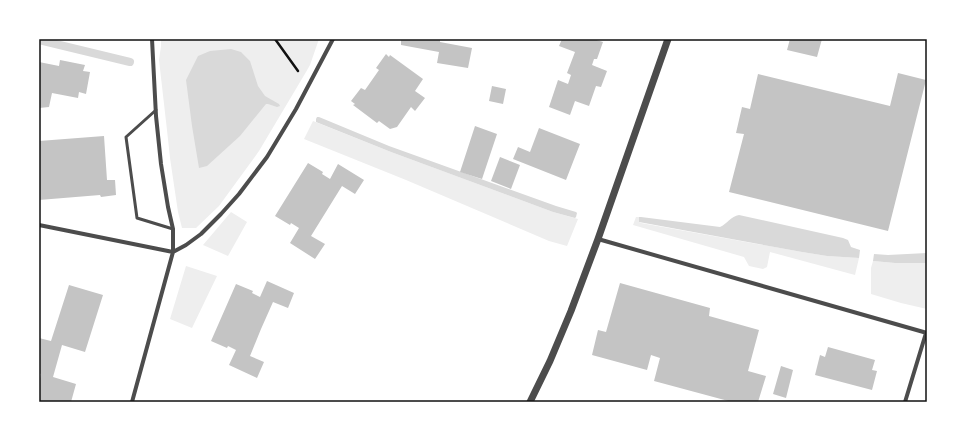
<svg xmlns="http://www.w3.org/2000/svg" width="966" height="441" font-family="'Asap Condensed',sans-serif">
<rect width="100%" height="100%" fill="#fff"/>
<path fill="#eee" d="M 161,39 L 319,39 L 310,65 L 306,72 L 259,151 L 219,206 L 196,228 L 182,228 L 178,212 L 170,158 L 168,139 L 159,60 L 161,46 Z
M 313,121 L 391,152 L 553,212 L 578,219 L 567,246 L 549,241 L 406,180 L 304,139 Z
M 231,212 L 247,222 L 228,256 L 203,245 Z
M 636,217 L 639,217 L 639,222 L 641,223 L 802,252 L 827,256 L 859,258 L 855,275 L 770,252 L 767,267 L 763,269 L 749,266 L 744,257 L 633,225 Z
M 873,261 L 895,263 L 927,263 L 927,309 L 901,303 L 871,294 L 871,268 Z
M 186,266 L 217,276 L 192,328 L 170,319 Z"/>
<path fill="#d9d9d9" d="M 231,49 L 241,52 L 250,61 L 258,86 L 265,96 L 279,104 L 280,106 L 277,107 L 268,104 L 266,104 L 240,136 L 207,166 L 199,168 L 192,126 L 186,80 L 198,56 L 210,51 Z
M 317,117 L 319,117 L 389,146 L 556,206 L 576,212 L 577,213 L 576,217 L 575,218 L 553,212 L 391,152 L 316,122 L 316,119 Z
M 739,215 L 843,238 L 848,240 L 851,247 L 860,250 L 859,258 L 827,256 L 802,252 L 639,222 L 639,217 L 641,217 L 720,227 C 727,224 731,216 739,215 Z
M 927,253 L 927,263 L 895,263 L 873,261 L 874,254 L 888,255 Z"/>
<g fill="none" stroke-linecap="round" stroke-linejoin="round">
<path stroke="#d9d9d9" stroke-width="8" d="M 39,40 L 130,62"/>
</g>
<path fill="#c4c4c4" d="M 401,39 L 440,39 L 440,42 L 472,48 L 468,68 L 437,63 L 439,52 L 401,45 Z
M 562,39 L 593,39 L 603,42 L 597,59 L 594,59 L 592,65 L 607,71 L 601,87 L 596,86 L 589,106 L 575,101 L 570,115 L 549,107 L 558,80 L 568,84 L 571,75 L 567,73 L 575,52 L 559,46 Z
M 790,39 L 822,39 L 817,57 L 787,50 Z
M 386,54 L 389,57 L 390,55 L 423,79 L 415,91 L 425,98 L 415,111 L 411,107 L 397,127 L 390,129 L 379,121 L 377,123 L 353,105 L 355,104 L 351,101 L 361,88 L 365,90 L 379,70 L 376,68 Z
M 60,60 L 85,65 L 83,71 L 90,72 L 86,94 L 79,92 L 78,98 L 52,93 L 49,107 L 39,108 L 39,62 L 59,66 Z
M 898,73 L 926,80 L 888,231 L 729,192 L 744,134 L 736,133 L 742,107 L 750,109 L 758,74 L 890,106 Z
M 492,86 L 506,89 L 503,104 L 489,101 Z
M 475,126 L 497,134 L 482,179 L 460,172 Z
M 539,128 L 580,144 L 566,180 L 513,159 L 518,147 L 530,152 Z
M 104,136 L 107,180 L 115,180 L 116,195 L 101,197 L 100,195 L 39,200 L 39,141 Z
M 500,157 L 520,165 L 511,189 L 491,181 Z
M 308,163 L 323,172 L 322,174 L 330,179 L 338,164 L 364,180 L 355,194 L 342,186 L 311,236 L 325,244 L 315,259 L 290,243 L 299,228 L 291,223 L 290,225 L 275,216 Z
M 267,281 L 294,293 L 288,308 L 273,302 L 261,329 L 250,356 L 264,362 L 257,378 L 229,365 L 236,350 L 228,346 L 227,348 L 211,341 L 236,284 L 253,291 L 252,293 L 260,297 Z
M 620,283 L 710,308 L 709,316 L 759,330 L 748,371 L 766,376 L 758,402 L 732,402 L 654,381 L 660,358 L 651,355 L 647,370 L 592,355 L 598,330 L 606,332 Z
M 69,285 L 103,295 L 85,352 L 62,345 L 53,377 L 76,384 L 71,402 L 39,402 L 39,383 L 41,374 L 39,373 L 39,338 L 51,341 Z
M 828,347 L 875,360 L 872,370 L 877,371 L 872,390 L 815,375 L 820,355 L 825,357 Z
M 781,366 L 793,370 L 786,398 L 773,394 Z"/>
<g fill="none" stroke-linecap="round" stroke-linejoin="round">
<path stroke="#111" stroke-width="2.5" d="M 275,39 L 298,71"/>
<path stroke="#4c4c4c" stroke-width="3" d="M 156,110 L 126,137 L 137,218 L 173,229"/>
<path stroke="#4c4c4c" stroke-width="4" d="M 39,225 L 173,252 L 186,245 L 201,234 L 221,214 L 239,194 L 267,157 L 296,109 L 333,39
M 598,239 L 927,333
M 132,402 L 173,252 L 173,229 L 168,207 L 161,164 L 156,116 L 152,39
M 905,402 L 926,333"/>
<path stroke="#4c4c4c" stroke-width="7" d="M 530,402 L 550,361 L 571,311 L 598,239 L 668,39"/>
</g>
<rect width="966" height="441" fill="none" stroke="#ffffff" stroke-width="80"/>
<rect x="40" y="40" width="886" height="361" fill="none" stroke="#111" stroke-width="1.5"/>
</svg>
